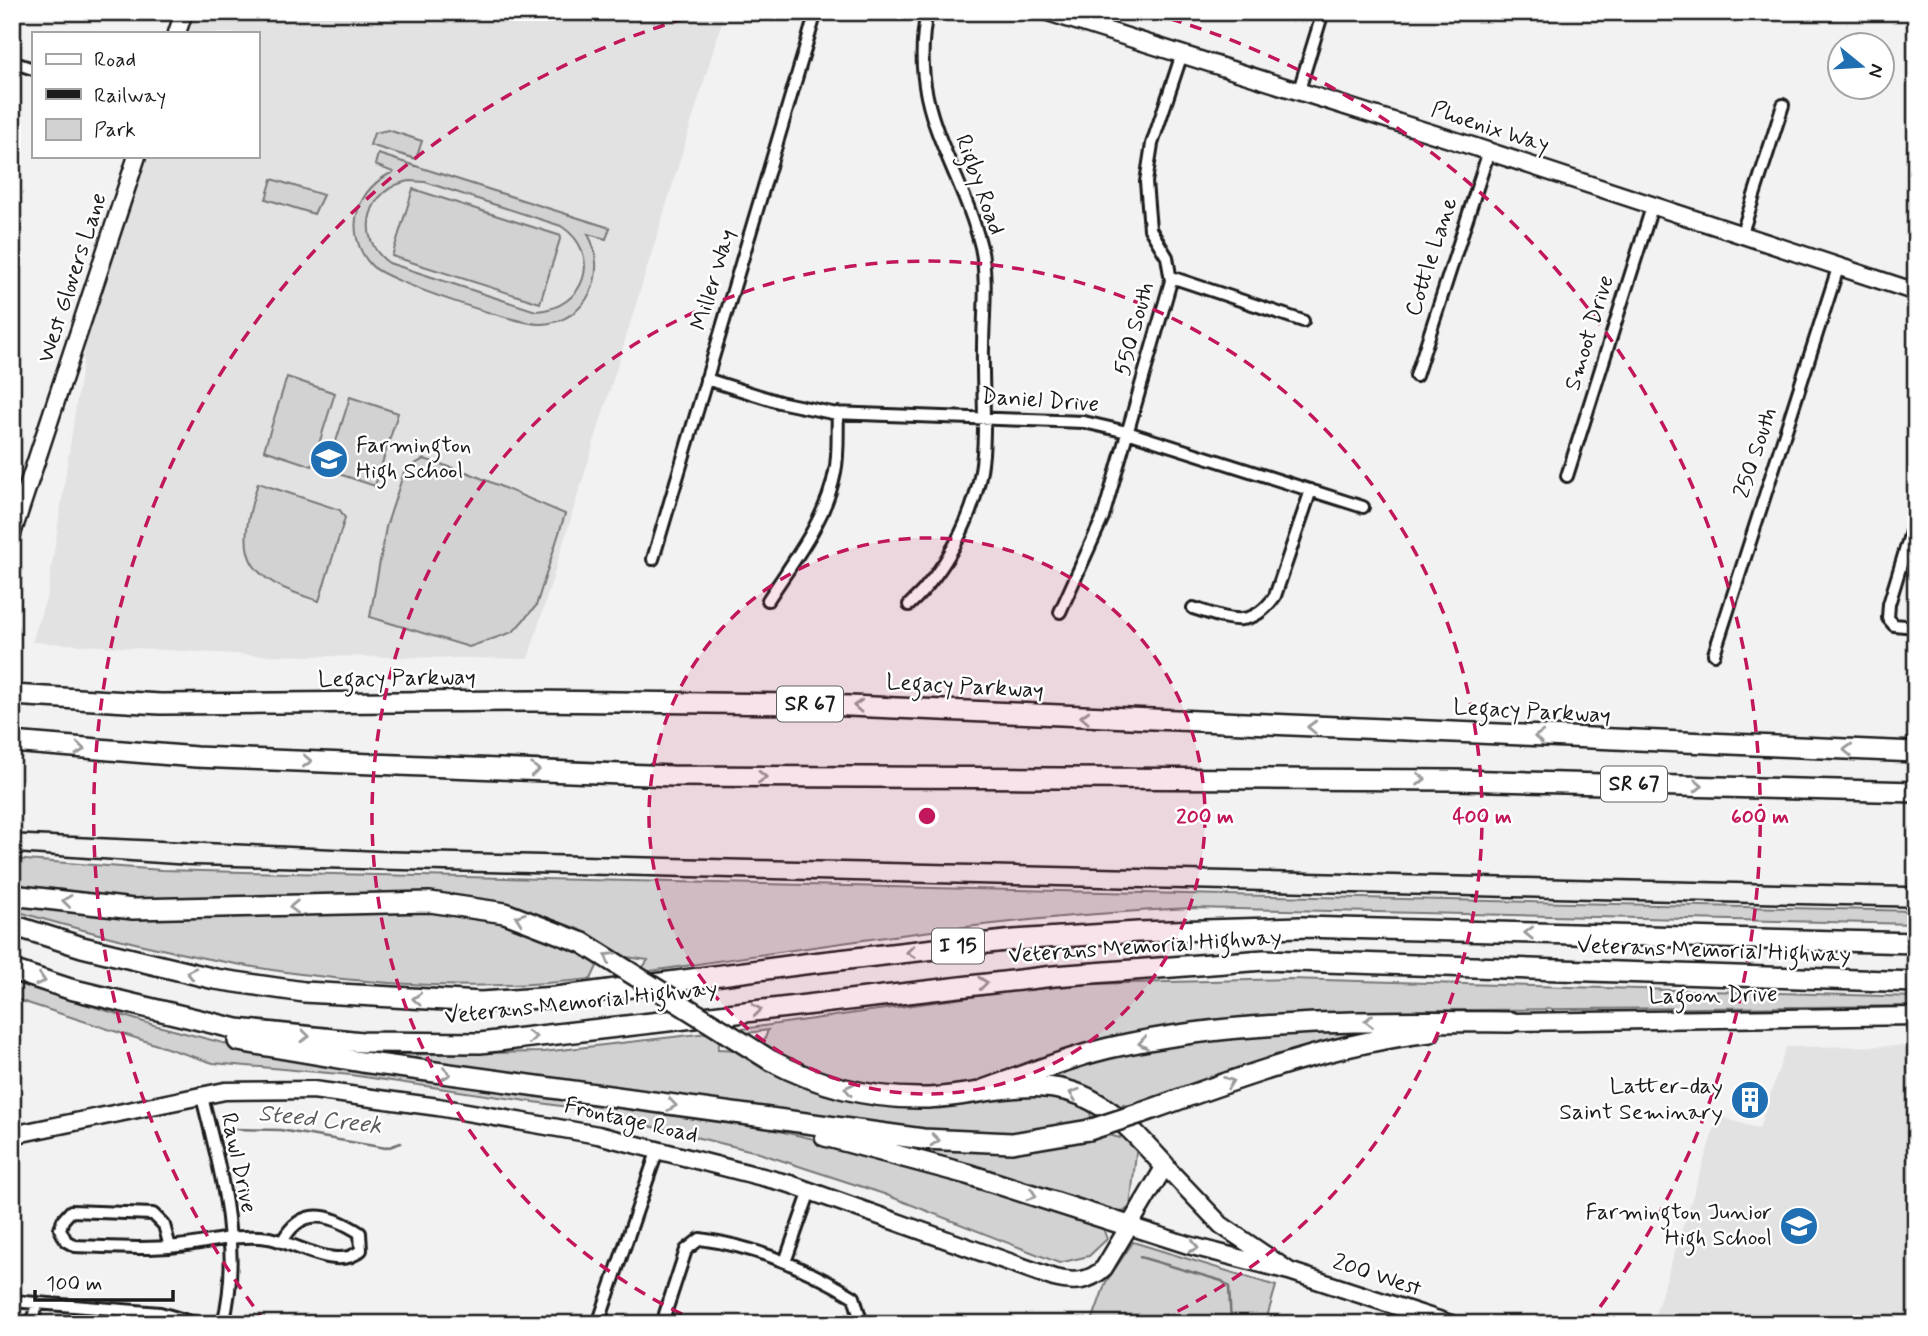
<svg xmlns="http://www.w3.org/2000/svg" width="1928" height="1336" font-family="Mynerve,sans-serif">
<rect width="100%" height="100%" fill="#f2f2f2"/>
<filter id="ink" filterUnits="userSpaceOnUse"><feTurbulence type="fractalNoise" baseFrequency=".0143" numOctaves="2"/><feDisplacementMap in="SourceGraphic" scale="14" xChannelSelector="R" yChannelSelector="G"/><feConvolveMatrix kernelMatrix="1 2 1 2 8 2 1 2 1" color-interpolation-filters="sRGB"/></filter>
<g filter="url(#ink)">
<path fill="#e2e2e2" d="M 193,12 L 725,12 L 528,659 L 250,655 L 32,642 L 48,592 L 88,326 L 146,156 L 257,156 L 257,33 L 186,33 Z
M 1916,1046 L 1916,1324 L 1652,1324 L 1718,1116 L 1759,1129 L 1786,1047 Z"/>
<path fill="#d2d2d2" stroke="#777" stroke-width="2" fill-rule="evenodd" d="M 388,130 L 422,141 L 416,159 L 370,145 L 374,133 Z
M 378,154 L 610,228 L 606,239 L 588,234 C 609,273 588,322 541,324 C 518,325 385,281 371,265 C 357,250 352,228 358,210 C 364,192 376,180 393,172 L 375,165 ZM 410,181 L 425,182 L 561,226 C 604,254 585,309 536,311 L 389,263 C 353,238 368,187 410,181 Z
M 272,179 L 323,195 L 314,214 L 266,199 Z
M 413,189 L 561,236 L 540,303 L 392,256 Z
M 287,377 L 335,393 L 312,466 L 264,450 Z
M 350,397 L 398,413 L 375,486 L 327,470 Z
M 424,459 L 469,473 L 565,514 L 536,606 L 513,632 L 469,647 L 370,617 L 386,527 L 405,469 Z
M 258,483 L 340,510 L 345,518 L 319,601 C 244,578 234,558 258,483 Z
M 12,859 L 162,870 L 1916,911 L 1916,924 L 1193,908 C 1009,916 826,945 644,972 L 641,970 L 648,960 L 619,956 L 525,912 L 225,896 C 154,907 83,895 12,889 Z
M 12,902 L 411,906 L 500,917 L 600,960 L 591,979 C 395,1001 200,966 12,910 Z
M 1289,979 L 1916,997 L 1916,1006 L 1359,1011 L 1264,1017 L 982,1082 L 904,1090 L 861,1084 L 812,1070 L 762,1047 L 768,1030 L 742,1034 L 735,1030 L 1013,991 L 1089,984 Z
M 12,982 L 154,1025 L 246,1049 L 713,1117 L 783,1132 L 845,1146 L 1102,1226 L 1107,1239 L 1089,1256 L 1059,1263 L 884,1194 L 753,1151 L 574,1108 L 351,1075 L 213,1063 L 12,998 Z
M 1428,1024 L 1141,1107 L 1123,1105 L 1124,1112 L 1034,1080 L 1122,1053 L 1210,1035 Z
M 716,1032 L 720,1039 L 718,1049 L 744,1050 L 822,1091 L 1031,1094 L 1086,1102 L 1093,1122 L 1000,1134 L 938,1132 L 377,1055 L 543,1052 Z
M 850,1133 L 902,1140 L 1102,1133 L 1120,1138 L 1121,1134 L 1137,1145 L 1130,1207 L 1120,1214 Z
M 1133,1242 L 1276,1286 L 1265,1324 L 1091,1324 L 1106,1282 Z"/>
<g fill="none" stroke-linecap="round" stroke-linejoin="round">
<path stroke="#707070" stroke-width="2.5" d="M 234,1129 L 280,1130 L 386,1148 L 401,1143
M 1140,1257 L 1222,1281 L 1229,1287 L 1231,1324"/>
<defs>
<path id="street" d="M 12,62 L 33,69
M 1299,90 L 1323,12
M 1742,233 L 1783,105
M 1171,277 L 1303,321
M 1416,376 L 1489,151
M 706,379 L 779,402 L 832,413 L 1084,422 L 1127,432 L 1363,507
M 1567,476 L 1653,204
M 1916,515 L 1889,604 L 1888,618 L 1894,625 L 1916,627
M 653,559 L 816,12
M 768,600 C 794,560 826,520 835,472 C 839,453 837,432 838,413
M 909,605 C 945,572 973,519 981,471 C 987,435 982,385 983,348 C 983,316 988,279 981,247 C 959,160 907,111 927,12
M 1193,608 C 1228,619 1251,631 1275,596 L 1311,490
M 1060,612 L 1103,517 L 1171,281 L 1167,257 L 1150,229 L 1146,182 L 1152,144 L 1182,54
M 1714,654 L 1839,265
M 201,1093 C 220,1169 243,1246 223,1324
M 170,1247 L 164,1225 L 153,1214 L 71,1211 L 63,1220 L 60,1229 L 66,1241 L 75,1246 C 109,1247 143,1250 178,1246 C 208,1243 239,1233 269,1238 C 296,1243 338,1272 361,1250 L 360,1233 C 329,1213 301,1206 282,1242
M 785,1262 L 810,1191
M 12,1301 L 160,1313 L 198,1324
M 31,1324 L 37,1305
M 598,1324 L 658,1149
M 665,1324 L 665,1314 L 686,1250 L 700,1239 C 754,1246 808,1269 854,1297 L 862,1324"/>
<path id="secondary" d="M 1048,12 L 1475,147 L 1916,292
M 177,33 L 184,12
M 12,534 L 137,156
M 1511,1022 L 1916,1016
M 12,1135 L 225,1091 L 313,1090 L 438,1107 L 598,1135 L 790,1184 L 1054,1278 C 1074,1283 1089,1282 1104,1268 L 1165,1166 L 1221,1225 L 1289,1271
M 1129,1226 L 1188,1245 L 1289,1271 L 1451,1324"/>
<path id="highway" d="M 12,695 L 160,704 L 532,701 L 803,704 L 1916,752
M 12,742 L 196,757 L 672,776 L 1453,780 L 1916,792
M 12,895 L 133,909 L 430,902 L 505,913 L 583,943
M 12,925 L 82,947 L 215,979 L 304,992 L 481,1002 L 556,997 L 804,964 L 1014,940 L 1138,932 L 1301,927 L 1916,943
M 12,970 L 70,989 L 237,1029 L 362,1042 L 480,1043 L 1054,976 L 1264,960 L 1916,982
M 238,1041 L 362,1062 L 923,1139 L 1012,1143 L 1089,1130
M 770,1060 C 817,1085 870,1099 924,1098 C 981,1097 1039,1071 1093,1101 C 1122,1117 1143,1142 1165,1166
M 983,1090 C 1024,1076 1066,1058 1109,1048 C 1239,1018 1378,1021 1511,1022
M 1141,1113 C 1237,1079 1328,1044 1430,1032
M 825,1136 L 967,1174 L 1129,1226"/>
</defs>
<use href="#street" stroke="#1c1c1c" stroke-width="16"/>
<use href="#secondary" stroke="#1c1c1c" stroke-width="21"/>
<use href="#highway" stroke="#1c1c1c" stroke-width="24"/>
<use href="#street" stroke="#fff" stroke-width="10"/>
<use href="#secondary" stroke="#fff" stroke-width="16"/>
<use href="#highway" stroke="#fff" stroke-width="19"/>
<path stroke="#1c1c1c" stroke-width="2.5" d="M 12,834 L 382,851 L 1916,887
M 12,853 L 186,865 L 1916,907"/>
<defs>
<path id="highway-bridge" d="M 583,943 L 770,1060
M 1089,1130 L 1141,1113"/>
</defs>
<use href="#highway-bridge" stroke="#1c1c1c" stroke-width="24" stroke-linecap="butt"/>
<use href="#highway-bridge" stroke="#fff" stroke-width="19"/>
</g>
<defs><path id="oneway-chevron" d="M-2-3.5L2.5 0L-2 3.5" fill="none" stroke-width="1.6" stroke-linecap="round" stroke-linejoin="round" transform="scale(1.75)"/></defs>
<g stroke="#999">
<use href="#oneway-chevron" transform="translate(858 706) rotate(-177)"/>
<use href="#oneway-chevron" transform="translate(1085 717) rotate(-177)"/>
<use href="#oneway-chevron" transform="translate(1312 727) rotate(-178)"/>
<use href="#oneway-chevron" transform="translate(1539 737) rotate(-177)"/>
<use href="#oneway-chevron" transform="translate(80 749) rotate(6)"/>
<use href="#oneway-chevron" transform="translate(1848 750) rotate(-178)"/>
<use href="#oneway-chevron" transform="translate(307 761) rotate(2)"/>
<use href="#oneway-chevron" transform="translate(535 770) rotate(2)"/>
<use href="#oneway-chevron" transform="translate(762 777) rotate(1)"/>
<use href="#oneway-chevron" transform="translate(1421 779)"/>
<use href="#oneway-chevron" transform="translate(1698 786) rotate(2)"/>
<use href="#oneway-chevron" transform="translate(67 901) rotate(-173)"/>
<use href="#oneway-chevron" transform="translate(294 907) rotate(179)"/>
<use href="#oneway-chevron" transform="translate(520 918) rotate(-161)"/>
<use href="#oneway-chevron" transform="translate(1529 933) rotate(-179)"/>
<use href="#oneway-chevron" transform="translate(911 952) rotate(174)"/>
<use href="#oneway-chevron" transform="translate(609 957) rotate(-148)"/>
<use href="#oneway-chevron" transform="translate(191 973) rotate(-167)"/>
<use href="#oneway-chevron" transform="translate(41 980) rotate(18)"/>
<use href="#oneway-chevron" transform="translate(983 983) rotate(-6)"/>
<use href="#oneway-chevron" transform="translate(417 999) rotate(-177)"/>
<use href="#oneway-chevron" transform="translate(757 1010) rotate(-7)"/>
<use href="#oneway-chevron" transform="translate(1369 1021) rotate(180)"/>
<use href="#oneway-chevron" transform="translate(305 1036) rotate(6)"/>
<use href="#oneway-chevron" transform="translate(532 1037) rotate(-6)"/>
<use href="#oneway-chevron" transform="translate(1143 1043) rotate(171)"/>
<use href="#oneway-chevron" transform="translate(446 1074) rotate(8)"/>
<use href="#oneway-chevron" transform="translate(1229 1082) rotate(-20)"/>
<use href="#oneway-chevron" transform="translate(849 1089) rotate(-168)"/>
<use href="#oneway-chevron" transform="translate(1074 1094) rotate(-162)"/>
<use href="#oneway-chevron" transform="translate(672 1105) rotate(8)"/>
<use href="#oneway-chevron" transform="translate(935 1140) rotate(5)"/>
<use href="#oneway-chevron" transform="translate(1032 1195) rotate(18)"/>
<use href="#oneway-chevron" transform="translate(1194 1247) rotate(16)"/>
</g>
</g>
<circle cx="927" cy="816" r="278" fill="#c2185b" fill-opacity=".12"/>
<g fill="none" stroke="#c2185b" stroke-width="3.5" stroke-dasharray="12 9">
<circle cx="927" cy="816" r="278"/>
<path d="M701 1323A555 555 0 1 1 1153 1323"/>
<path d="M266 1323A833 833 0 0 1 704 13M1150 13A833 833 0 0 1 1588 1323"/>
</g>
<defs>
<symbol id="school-disc" viewBox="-11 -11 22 22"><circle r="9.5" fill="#1f6fb2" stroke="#fff"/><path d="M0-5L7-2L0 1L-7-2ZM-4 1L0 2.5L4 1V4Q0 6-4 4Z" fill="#fff"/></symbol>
<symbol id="building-disc" viewBox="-11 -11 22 22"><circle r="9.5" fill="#1f6fb2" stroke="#fff"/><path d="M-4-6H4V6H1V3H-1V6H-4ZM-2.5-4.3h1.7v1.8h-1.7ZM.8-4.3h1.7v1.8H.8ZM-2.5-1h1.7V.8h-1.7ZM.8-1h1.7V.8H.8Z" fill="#fff"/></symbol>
</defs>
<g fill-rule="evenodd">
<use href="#school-disc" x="307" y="437" width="44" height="44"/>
<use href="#building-disc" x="1728" y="1078" width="44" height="44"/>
<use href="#school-disc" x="1777" y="1204" width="44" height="44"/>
</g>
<g text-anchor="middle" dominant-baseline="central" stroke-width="5" stroke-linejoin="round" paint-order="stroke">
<g fill="#fff" stroke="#606060" stroke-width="2">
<rect x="777" y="686.5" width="66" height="35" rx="5"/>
<rect x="1601" y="766.5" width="66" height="35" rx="5"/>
<rect x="932" y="928.5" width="52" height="35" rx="5"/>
</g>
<g font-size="21" font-weight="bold" fill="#1c1c1c">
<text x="810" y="704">SR 67</text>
<text x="1634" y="784">SR 67</text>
<text x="958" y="946">I 15</text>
</g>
<g font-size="23" fill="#1c1c1c" stroke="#fff">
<text transform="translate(1490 128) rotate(18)">Phoenix Way</text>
<text transform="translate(979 185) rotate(70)">Rigby Road</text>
<text transform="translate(1432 257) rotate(-72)">Cottle Lane</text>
<text transform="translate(73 278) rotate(-72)">West Glovers Lane</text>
<text transform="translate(714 280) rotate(-73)">Miller Way</text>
<text transform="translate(1135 329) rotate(-75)">550 South</text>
<text transform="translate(1590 333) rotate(-73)">Smoot Drive</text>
<text transform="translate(1040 401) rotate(4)">Daniel Drive</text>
<text transform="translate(1756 453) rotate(-72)">250 South</text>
<text transform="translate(397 679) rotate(-1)">Legacy Parkway</text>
<text transform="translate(965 687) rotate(3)">Legacy Parkway</text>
<text transform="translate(1532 712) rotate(3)">Legacy Parkway</text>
<text transform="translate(1145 947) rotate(-4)">Veterans Memorial Highway</text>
<text transform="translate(1714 951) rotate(2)">Veterans Memorial Highway</text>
<text transform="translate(1713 996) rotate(-1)">Lagoon Drive</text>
<text transform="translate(581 1003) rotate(-6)">Veterans Memorial Highway</text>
<text transform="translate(631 1121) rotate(13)">Frontage Road</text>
<text transform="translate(238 1163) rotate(78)">Rawl Drive</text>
<text transform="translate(1377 1276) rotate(18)">200 West</text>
</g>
<g font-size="23" fill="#1c1c1c" stroke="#fff" text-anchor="end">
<text x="356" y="446" text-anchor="start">Farmington<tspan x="356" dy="26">High School</tspan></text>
<text x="1723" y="1087">Latter-day<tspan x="1723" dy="26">Saint Seminary</tspan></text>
<text x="1772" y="1213">Farmington Junior<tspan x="1772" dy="26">High School</tspan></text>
</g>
<g font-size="24" font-style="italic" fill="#5b5b5b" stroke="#fff">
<text transform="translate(320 1120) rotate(6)">Steed Creek</text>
</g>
</g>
<circle cx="927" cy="816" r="10" fill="#c2185b" stroke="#fff" stroke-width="3.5"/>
<g font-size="21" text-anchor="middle" font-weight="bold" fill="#c2185b" stroke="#fff" stroke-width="5" stroke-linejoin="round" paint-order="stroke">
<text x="1205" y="823">200 m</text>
<text x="1482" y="823">400 m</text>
<text x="1760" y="823">600 m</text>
</g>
<rect width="1928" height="1336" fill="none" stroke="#fff" stroke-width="42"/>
<rect x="21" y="21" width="1886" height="1294" fill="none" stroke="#1c1c1c" stroke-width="2.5" filter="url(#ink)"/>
<rect x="32" y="32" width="228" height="126" fill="#ffffff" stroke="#a4a4a4" stroke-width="2"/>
<rect x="46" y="54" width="35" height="10" fill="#ffffff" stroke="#a4a4a4" stroke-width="2"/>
<text x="94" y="66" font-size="21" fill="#1c1c1c">Road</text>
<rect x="46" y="89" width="35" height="10" fill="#1c1c1c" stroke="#a4a4a4" stroke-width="2"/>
<text x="94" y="102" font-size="21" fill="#1c1c1c">Railway</text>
<rect x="46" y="119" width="35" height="21" fill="#d2d2d2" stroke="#a4a4a4" stroke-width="2"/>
<text x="94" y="136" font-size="21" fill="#1c1c1c">Park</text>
<g transform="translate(1861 66) rotate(108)"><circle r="33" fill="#ffffff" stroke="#a4a4a4" stroke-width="2"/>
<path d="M0-5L12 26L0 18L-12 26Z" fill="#1f6fb2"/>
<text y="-10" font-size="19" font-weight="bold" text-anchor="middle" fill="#1c1c1c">N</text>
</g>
<path d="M35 1290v10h138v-10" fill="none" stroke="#1c1c1c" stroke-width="3.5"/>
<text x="46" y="1290" font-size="21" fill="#1c1c1c" stroke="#ffffff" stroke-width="5" paint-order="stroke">100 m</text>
</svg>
